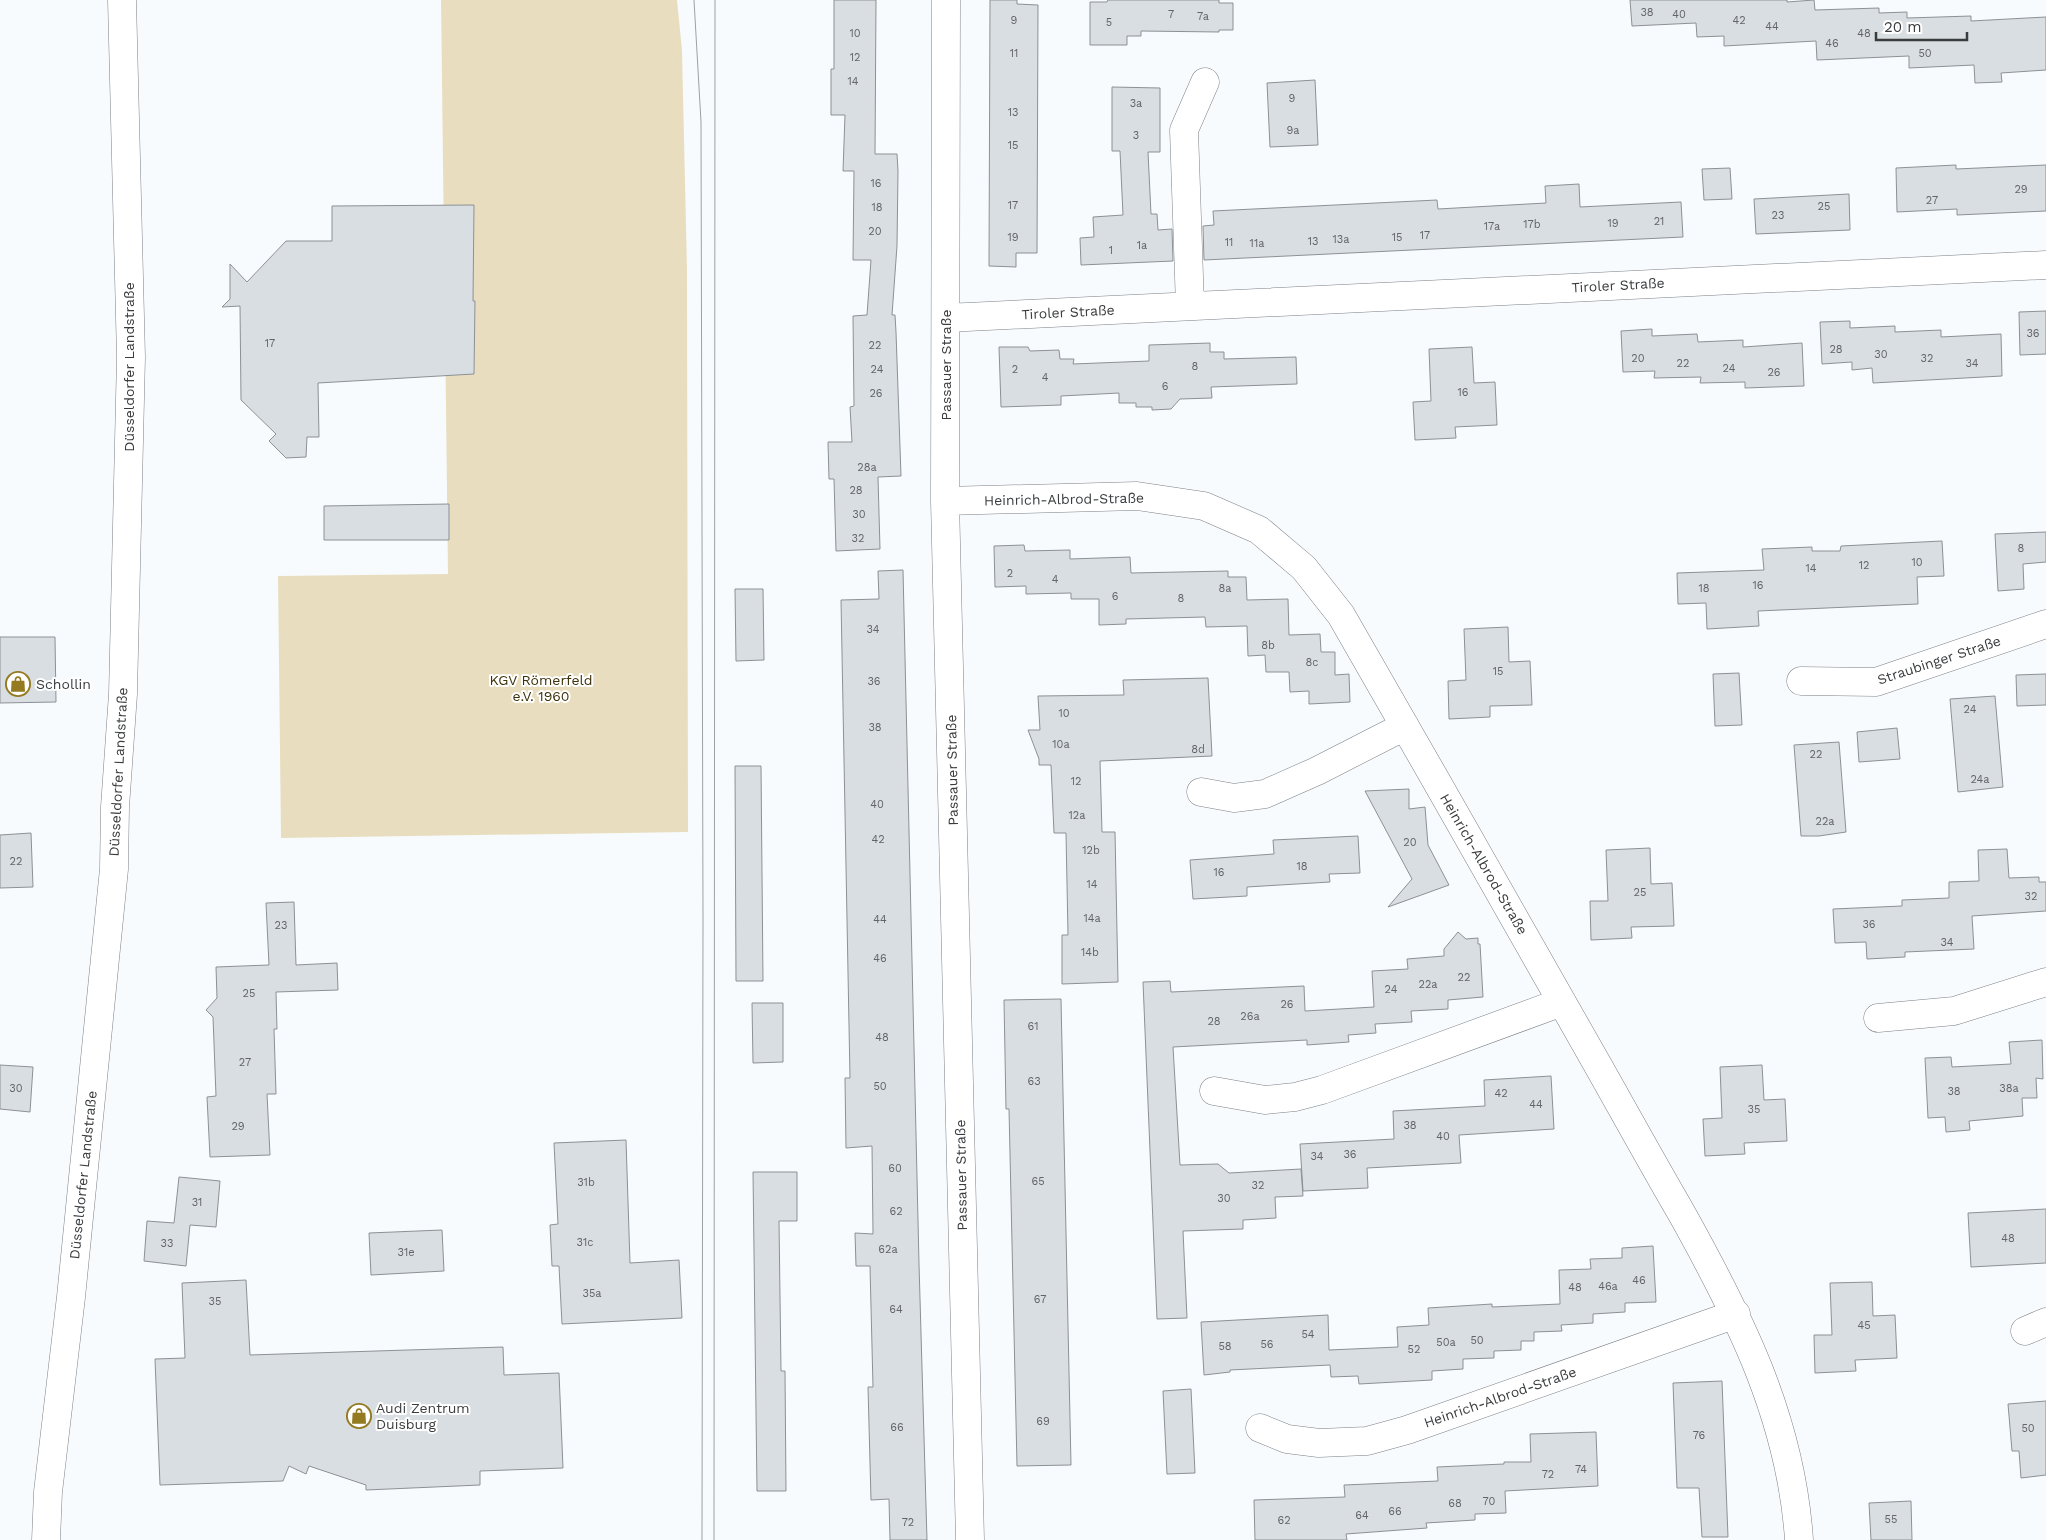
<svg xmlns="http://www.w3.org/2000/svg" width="2046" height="1540" font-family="'Work Sans',sans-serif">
<rect width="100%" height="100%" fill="#f8fbfe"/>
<path fill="#e8debf" d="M 441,0 L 677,0 L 682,50 L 687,270 L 688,832 L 281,838 L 278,576 L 448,574 Z"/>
<path fill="#d8dee2" stroke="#8c9195" d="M 834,0 L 876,0 L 875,154 L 897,154 L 898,171 L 897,246 L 892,315 L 895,315 L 896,332 L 901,476 L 878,477 L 880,549 L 836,551 L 834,479 L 829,479 L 828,442 L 852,442 L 850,407 L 854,406 L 853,316 L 867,315 L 871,260 L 853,260 L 854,171 L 843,171 L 845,115 L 831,115 L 831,69 L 834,69 Z
M 990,0 L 1017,0 L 1017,4 L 1038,5 L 1037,253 L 1016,253 L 1016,267 L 989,266 Z
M 1108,0 L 1219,0 L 1219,3 L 1233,3 L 1233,30 L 1219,30 L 1219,32 L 1141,31 L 1141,36 L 1127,36 L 1127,45 L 1090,45 L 1090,2 L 1107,2 Z
M 1630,0 L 1787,0 L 1787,2 L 1814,0 L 1815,10 L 1879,8 L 1879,13 L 1907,12 L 1907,18 L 1971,16 L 1971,21 L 2046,17 L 2046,70 L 2001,73 L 2002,82 L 1975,83 L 1974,65 L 1909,68 L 1909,56 L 1817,60 L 1816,41 L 1724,46 L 1724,36 L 1697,37 L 1696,23 L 1632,26 Z
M 1315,80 L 1318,145 L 1270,147 L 1267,83 Z
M 1112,87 L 1160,88 L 1160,152 L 1148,152 L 1151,214 L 1157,214 L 1158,230 L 1172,229 L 1173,261 L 1081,265 L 1080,238 L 1094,237 L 1093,217 L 1123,215 L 1120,151 L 1112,151 Z
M 1956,165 L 1956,169 L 2046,165 L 2046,211 L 1957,215 L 1957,209 L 1897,212 L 1896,168 Z
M 1730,168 L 1732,199 L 1704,200 L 1702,169 Z
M 1579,184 L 1580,207 L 1681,202 L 1683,237 L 1204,260 L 1203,226 L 1214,225 L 1213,211 L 1437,200 L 1438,209 L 1546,203 L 1545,186 Z
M 1849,194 L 1850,230 L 1756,234 L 1754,199 Z
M 474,205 L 473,301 L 475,301 L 474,374 L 318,383 L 319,437 L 307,437 L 306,457 L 286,458 L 269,441 L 276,434 L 241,400 L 240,306 L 222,307 L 230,299 L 230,264 L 247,282 L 286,241 L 332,241 L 332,206 Z
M 2046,311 L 2046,354 L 2020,355 L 2019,312 Z
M 1850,321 L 1850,328 L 1895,326 L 1895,332 L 1941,330 L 1941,337 L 2001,334 L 2002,376 L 1873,383 L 1872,368 L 1852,370 L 1852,362 L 1822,364 L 1820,322 Z
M 1652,329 L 1652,336 L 1697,334 L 1698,342 L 1743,340 L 1743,347 L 1802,343 L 1804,386 L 1745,388 L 1745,382 L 1700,383 L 1701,377 L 1654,378 L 1655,371 L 1623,372 L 1621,331 Z
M 1210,343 L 1210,352 L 1224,352 L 1224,359 L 1296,357 L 1297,384 L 1211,387 L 1212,398 L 1180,399 L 1171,409 L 1152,410 L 1152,407 L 1136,407 L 1136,403 L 1119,403 L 1119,393 L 1061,396 L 1061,405 L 1001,407 L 999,347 L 1028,347 L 1030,351 L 1059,350 L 1060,359 L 1074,359 L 1073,364 L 1149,361 L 1149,345 Z
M 1472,347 L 1474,383 L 1495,382 L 1497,425 L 1455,427 L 1456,438 L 1415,440 L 1413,402 L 1431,401 L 1429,349 Z
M 449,504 L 449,540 L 324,540 L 324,506 Z
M 2046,532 L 2046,562 L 2023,564 L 2024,589 L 1998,591 L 1995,534 Z
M 1942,541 L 1944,576 L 1917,577 L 1918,604 L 1758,611 L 1759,626 L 1707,629 L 1706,603 L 1678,604 L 1677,573 L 1764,570 L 1762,549 L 1812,547 L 1812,551 L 1840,551 L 1841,546 Z
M 1024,545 L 1025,551 L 1070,550 L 1070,559 L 1130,557 L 1131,573 L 1228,571 L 1228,577 L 1246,577 L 1247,600 L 1288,599 L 1289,635 L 1320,634 L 1321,652 L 1335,652 L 1335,675 L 1349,674 L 1350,702 L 1309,704 L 1309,691 L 1290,692 L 1289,672 L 1266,672 L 1265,655 L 1248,656 L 1247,626 L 1206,627 L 1205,617 L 1126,619 L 1126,624 L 1099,625 L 1099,599 L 1071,599 L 1071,593 L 1026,594 L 1026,586 L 995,587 L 994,546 Z
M 903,570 L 919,1264 L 927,1540 L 890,1540 L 889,1499 L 871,1500 L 868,1387 L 873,1387 L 870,1266 L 856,1266 L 855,1233 L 873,1234 L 872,1146 L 846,1148 L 845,1078 L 850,1078 L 841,600 L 879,599 L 878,571 Z
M 735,589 L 763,589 L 764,660 L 736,661 Z
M 1508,627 L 1509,662 L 1530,661 L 1532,705 L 1490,706 L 1490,717 L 1449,719 L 1448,681 L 1466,680 L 1464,629 Z
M 0,637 L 55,637 L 56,702 L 0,703 Z
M 1739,673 L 1742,725 L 1715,726 L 1713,674 Z
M 2046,674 L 2046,705 L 2017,706 L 2016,675 Z
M 1208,678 L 1212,756 L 1100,761 L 1102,832 L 1115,832 L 1118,982 L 1062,984 L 1062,935 L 1068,935 L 1066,833 L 1054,833 L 1051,765 L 1039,765 L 1039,759 L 1028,730 L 1040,730 L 1038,696 L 1124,695 L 1123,680 Z
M 1995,696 L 2003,787 L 1958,792 L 1950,699 Z
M 1897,728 L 1900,759 L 1859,762 L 1857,732 Z
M 1839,742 L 1846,832 L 1819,836 L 1801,836 L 1794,745 Z
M 735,766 L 761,766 L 763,981 L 736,981 Z
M 1409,789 L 1409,809 L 1425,807 L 1428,845 L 1449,885 L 1388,907 L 1412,879 L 1365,791 Z
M 31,833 L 33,887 L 0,888 L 0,835 Z
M 1358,836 L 1360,873 L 1329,874 L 1330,882 L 1247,887 L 1247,896 L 1193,899 L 1190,860 L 1274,854 L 1273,840 Z
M 1650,848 L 1651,884 L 1672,883 L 1674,926 L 1631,927 L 1632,938 L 1591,940 L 1590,901 L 1608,901 L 1606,850 Z
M 2007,849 L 2009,878 L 2039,877 L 2039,882 L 2046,882 L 2046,911 L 1972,916 L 1974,949 L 1905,952 L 1905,957 L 1867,959 L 1866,942 L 1835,943 L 1833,909 L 1902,906 L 1902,900 L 1949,898 L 1949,882 L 1979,881 L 1978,850 Z
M 294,902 L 296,965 L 337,963 L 338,990 L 276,992 L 277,1029 L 274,1029 L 276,1094 L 267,1094 L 270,1155 L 210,1157 L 207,1097 L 216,1096 L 213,1017 L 206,1010 L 217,998 L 216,967 L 269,965 L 266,903 Z
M 1458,932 L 1466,939 L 1478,938 L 1478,944 L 1480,944 L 1483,997 L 1448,1000 L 1448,1009 L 1411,1011 L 1412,1022 L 1375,1024 L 1376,1033 L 1348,1035 L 1349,1042 L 1307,1045 L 1307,1040 L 1173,1047 L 1180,1165 L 1218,1164 L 1229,1173 L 1301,1169 L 1303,1196 L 1275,1197 L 1276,1218 L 1243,1220 L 1243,1229 L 1183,1231 L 1187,1318 L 1157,1319 L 1143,982 L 1170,981 L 1171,992 L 1304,986 L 1305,1011 L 1374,1007 L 1372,971 L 1408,969 L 1407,959 L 1444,956 L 1444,949 Z
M 1061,999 L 1071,1465 L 1017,1466 L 1009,1109 L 1006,1109 L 1004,1000 Z
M 752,1003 L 783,1003 L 783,1062 L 753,1063 Z
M 2042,1040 L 2043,1079 L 2036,1078 L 2037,1098 L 2022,1098 L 2023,1116 L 1969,1121 L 1970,1130 L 1946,1132 L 1945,1117 L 1928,1118 L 1925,1058 L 1951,1057 L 1952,1067 L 2011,1064 L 2009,1042 Z
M 0,1065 L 33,1067 L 30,1112 L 0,1109 Z
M 1762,1065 L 1764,1100 L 1785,1099 L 1787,1141 L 1744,1143 L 1745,1154 L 1705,1156 L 1703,1119 L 1722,1118 L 1720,1067 Z
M 1551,1076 L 1554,1129 L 1459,1135 L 1461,1163 L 1367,1168 L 1368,1188 L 1303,1191 L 1300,1144 L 1394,1139 L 1393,1111 L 1485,1106 L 1484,1080 Z
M 626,1140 L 630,1263 L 679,1260 L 682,1318 L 562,1324 L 559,1266 L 552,1266 L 550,1225 L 558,1224 L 554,1143 Z
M 753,1172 L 797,1172 L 797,1221 L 779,1221 L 781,1371 L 785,1371 L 786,1491 L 757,1491 Z
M 179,1177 L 220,1181 L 216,1227 L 190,1225 L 186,1266 L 144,1261 L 147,1221 L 174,1223 Z
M 2046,1209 L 2046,1263 L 1971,1267 L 1968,1213 Z
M 442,1230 L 444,1271 L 371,1275 L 369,1233 Z
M 1653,1246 L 1656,1302 L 1625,1303 L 1625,1312 L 1593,1314 L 1593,1323 L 1561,1325 L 1562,1331 L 1534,1332 L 1534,1341 L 1521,1341 L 1521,1350 L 1494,1351 L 1494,1358 L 1463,1359 L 1463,1369 L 1432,1371 L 1432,1380 L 1359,1384 L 1358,1376 L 1331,1377 L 1330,1365 L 1230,1370 L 1230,1372 L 1204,1375 L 1201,1322 L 1328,1315 L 1329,1350 L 1398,1347 L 1397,1327 L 1429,1325 L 1428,1308 L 1492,1304 L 1492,1307 L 1560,1304 L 1559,1270 L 1591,1269 L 1590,1259 L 1622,1258 L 1622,1248 Z
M 246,1280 L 250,1355 L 503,1347 L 504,1375 L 559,1373 L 563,1468 L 480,1471 L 480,1485 L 366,1490 L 366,1485 L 309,1466 L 306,1474 L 289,1466 L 283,1481 L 160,1485 L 155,1359 L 185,1358 L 182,1283 Z
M 1872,1282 L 1873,1316 L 1895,1315 L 1897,1358 L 1855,1360 L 1856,1371 L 1815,1373 L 1814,1335 L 1832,1335 L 1830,1283 Z
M 1722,1381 L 1728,1537 L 1702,1537 L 1699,1488 L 1677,1488 L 1673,1383 Z
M 1191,1389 L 1195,1473 L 1167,1474 L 1163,1391 Z
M 2046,1401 L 2046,1475 L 2021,1478 L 2019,1451 L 2012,1451 L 2008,1404 Z
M 1596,1432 L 1598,1486 L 1505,1491 L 1506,1513 L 1475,1514 L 1475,1520 L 1426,1523 L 1427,1528 L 1346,1534 L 1347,1540 L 1255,1540 L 1254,1500 L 1345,1497 L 1344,1485 L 1438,1481 L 1437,1467 L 1504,1464 L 1504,1462 L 1531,1462 L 1530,1434 Z
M 1911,1501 L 1912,1540 L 1871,1540 L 1869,1503 Z"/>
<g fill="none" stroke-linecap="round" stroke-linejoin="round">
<defs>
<path id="minor" d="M 946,0 L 945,501 L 970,1540
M 1190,306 L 1184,130 L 1205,82
M 946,318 L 2046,265
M 945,501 L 1137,496 L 1204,506 L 1259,530 L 1304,568 L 1341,615 C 1428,766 1514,917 1600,1069 C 1627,1117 1654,1166 1682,1214 C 1740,1318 1791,1419 1799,1540
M 1801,681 L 1876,682 L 2046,624
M 1201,792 L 1234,798 L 1265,794 L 1317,771 L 1405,726
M 1878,1018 L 1954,1011 L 2046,982
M 1214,1091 L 1265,1100 L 1295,1097 L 1322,1090 L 1562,1002
M 2025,1331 L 2046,1322
M 1260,1428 L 1287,1439 L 1319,1443 L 1367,1441 L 1407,1430 L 1736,1314"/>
<path id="major" d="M 46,1540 L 48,1492 L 71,1297 L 114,869 L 115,807 L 123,694 L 131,357 L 122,0"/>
</defs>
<use href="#minor" stroke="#7c8186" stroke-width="29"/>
<use href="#major" stroke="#7c8186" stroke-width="29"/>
<use href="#minor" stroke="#fff" stroke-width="28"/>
<use href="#major" stroke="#fff" stroke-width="28"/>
<path stroke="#9ea0a3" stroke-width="1" d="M 694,0 L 701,122 L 703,920 L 702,1540
M 714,1540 L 715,0"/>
</g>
<defs>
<symbol id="shop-ring" viewBox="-11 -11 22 22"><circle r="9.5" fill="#fff" stroke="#947a21" stroke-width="1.5"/><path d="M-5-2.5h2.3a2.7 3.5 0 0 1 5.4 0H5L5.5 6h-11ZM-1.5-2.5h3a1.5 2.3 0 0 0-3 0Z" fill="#947a21"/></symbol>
</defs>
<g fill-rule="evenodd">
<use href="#shop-ring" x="4" y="670" width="28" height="28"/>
<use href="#shop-ring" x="345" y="1402" width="28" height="28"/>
</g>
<g text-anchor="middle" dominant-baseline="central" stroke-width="4" stroke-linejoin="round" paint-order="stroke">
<g font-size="11" fill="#626467">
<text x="1647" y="12">38</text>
<text x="1171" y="14">7</text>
<text x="1679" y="14">40</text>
<text x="1203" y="16">7a</text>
<text x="1014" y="20">9</text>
<text x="1739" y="20">42</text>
<text x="1109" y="22">5</text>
<text x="1772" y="26">44</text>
<text x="855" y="33">10</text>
<text x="1864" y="33">48</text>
<text x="1832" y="43">46</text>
<text x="1014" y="53">11</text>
<text x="1925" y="53">50</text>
<text x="855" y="57">12</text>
<text x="853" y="81">14</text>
<text x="1292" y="98">9</text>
<text x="1136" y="103">3a</text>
<text x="1013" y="112">13</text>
<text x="1293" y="130">9a</text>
<text x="1136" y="135">3</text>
<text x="1013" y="145">15</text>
<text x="876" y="183">16</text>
<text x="2021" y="189">29</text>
<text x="1932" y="200">27</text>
<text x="1013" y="205">17</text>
<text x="1824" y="206">25</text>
<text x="877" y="207">18</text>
<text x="1778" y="215">23</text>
<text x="1659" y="221">21</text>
<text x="1613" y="223">19</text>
<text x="1532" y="224">17b</text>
<text x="1492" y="226">17a</text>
<text x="875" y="231">20</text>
<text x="1425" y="235">17</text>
<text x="1013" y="237">19</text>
<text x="1397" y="237">15</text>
<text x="1341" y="239">13a</text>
<text x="1313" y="241">13</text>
<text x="1229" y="242">11</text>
<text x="1257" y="243">11a</text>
<text x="1142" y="245">1a</text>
<text x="1111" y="250">1</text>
<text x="2033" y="333">36</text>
<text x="270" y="343">17</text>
<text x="875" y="345">22</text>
<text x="1836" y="349">28</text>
<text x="1881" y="354">30</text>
<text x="1638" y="358">20</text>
<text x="1927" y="358">32</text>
<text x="1683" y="363">22</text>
<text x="1972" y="363">34</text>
<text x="1195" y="366">8</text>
<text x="1729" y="368">24</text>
<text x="877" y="369">24</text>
<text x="1015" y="369">2</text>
<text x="1774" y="372">26</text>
<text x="1045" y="377">4</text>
<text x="1165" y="386">6</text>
<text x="1463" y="392">16</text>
<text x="876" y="393">26</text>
<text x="867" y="467">28a</text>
<text x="856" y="490">28</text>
<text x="859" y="514">30</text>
<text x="858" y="538">32</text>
<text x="2021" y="548">8</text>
<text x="1917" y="562">10</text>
<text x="1864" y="565">12</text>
<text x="1811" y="568">14</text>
<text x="1010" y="573">2</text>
<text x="1055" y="579">4</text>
<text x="1758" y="585">16</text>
<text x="1225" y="588">8a</text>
<text x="1704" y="588">18</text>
<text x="1115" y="596">6</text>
<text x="1181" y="598">8</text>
<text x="873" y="629">34</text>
<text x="1268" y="645">8b</text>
<text x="1312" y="662">8c</text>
<text x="1498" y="671">15</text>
<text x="874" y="681">36</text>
<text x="1970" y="709">24</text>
<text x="1064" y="713">10</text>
<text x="875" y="727">38</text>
<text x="1061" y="744">10a</text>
<text x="1198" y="749">8d</text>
<text x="1816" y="754">22</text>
<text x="1980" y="779">24a</text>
<text x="1076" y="781">12</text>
<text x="877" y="804">40</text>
<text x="1077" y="815">12a</text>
<text x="1825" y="821">22a</text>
<text x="878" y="839">42</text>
<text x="1410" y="842">20</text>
<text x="1091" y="850">12b</text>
<text x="16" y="861">22</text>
<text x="1302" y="866">18</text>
<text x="1219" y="872">16</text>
<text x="1092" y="884">14</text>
<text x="1640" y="892">25</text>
<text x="2031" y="896">32</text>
<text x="1092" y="918">14a</text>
<text x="880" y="919">44</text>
<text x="1869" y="924">36</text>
<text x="281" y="925">23</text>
<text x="1947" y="942">34</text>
<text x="1090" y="952">14b</text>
<text x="880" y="958">46</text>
<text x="1464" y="977">22</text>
<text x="1428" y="984">22a</text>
<text x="1391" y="989">24</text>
<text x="249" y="993">25</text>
<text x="1287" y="1004">26</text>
<text x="1250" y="1016">26a</text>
<text x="1214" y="1021">28</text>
<text x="1033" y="1026">61</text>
<text x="882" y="1037">48</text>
<text x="245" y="1062">27</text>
<text x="1034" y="1081">63</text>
<text x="880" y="1086">50</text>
<text x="16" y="1088">30</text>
<text x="2009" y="1088">38a</text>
<text x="1954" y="1091">38</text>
<text x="1501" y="1093">42</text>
<text x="1536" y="1104">44</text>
<text x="1754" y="1109">35</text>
<text x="1410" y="1125">38</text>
<text x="238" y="1126">29</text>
<text x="1443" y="1136">40</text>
<text x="1350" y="1154">36</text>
<text x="1317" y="1156">34</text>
<text x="895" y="1168">60</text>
<text x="1038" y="1181">65</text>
<text x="586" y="1182">31b</text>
<text x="1258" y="1185">32</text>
<text x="1224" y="1198">30</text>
<text x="197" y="1202">31</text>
<text x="896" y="1211">62</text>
<text x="2008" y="1238">48</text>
<text x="585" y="1242">31c</text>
<text x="167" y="1243">33</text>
<text x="888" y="1249">62a</text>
<text x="406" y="1252">31e</text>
<text x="1639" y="1280">46</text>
<text x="1608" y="1286">46a</text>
<text x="1575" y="1287">48</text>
<text x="592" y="1293">35a</text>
<text x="1040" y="1299">67</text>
<text x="215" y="1301">35</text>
<text x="896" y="1309">64</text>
<text x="1864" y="1325">45</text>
<text x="1308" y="1334">54</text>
<text x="1477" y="1340">50</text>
<text x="1446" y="1342">50a</text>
<text x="1267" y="1344">56</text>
<text x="1225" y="1346">58</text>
<text x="1414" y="1349">52</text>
<text x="1043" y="1421">69</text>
<text x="897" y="1427">66</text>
<text x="2028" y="1428">50</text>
<text x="1699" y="1435">76</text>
<text x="1581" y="1469">74</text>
<text x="1548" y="1474">72</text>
<text x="1489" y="1501">70</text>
<text x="1455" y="1503">68</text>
<text x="1395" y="1511">66</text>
<text x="1362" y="1515">64</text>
<text x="1891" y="1519">55</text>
<text x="1284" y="1520">62</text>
<text x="908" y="1522">72</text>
</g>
<g font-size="14" fill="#3a3c3e" stroke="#fff">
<text transform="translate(1618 285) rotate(-3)">Tiroler Straße</text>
<text transform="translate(1068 312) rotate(-3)">Tiroler Straße</text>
<text transform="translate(946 365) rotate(-90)">Passauer Straße</text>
<text transform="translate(129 367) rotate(-90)">Düsseldorfer Landstraße</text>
<text transform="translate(1064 499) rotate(-1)">Heinrich-Albrod-Straße</text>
<text transform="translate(1939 660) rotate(-18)">Straubinger Straße</text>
<text transform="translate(952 770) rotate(-91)">Passauer Straße</text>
<text transform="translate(118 772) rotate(-87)">Düsseldorfer Landstraße</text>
<text transform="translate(1484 864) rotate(60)">Heinrich-Albrod-Straße</text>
<text transform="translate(83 1175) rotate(-84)">Düsseldorfer Landstraße</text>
<text transform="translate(961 1175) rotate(-91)">Passauer Straße</text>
<text transform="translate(1500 1397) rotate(-19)">Heinrich-Albrod-Straße</text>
</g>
<g font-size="14" fill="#3d310a" stroke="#fff">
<text x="541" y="680">KGV Römerfeld<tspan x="541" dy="16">e.V. 1960</tspan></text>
</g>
<g font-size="14" fill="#3a3c3e" stroke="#fff" text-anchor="start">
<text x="36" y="684">Schollin</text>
<text x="376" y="1408">Audi Zentrum<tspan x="376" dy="16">Duisburg</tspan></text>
</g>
</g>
<path d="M1876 32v8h91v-8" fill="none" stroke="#3a3c3e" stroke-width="2.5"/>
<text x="1884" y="32" font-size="15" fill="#3a3c3e" stroke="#ffffff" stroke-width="4" paint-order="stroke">20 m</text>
</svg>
